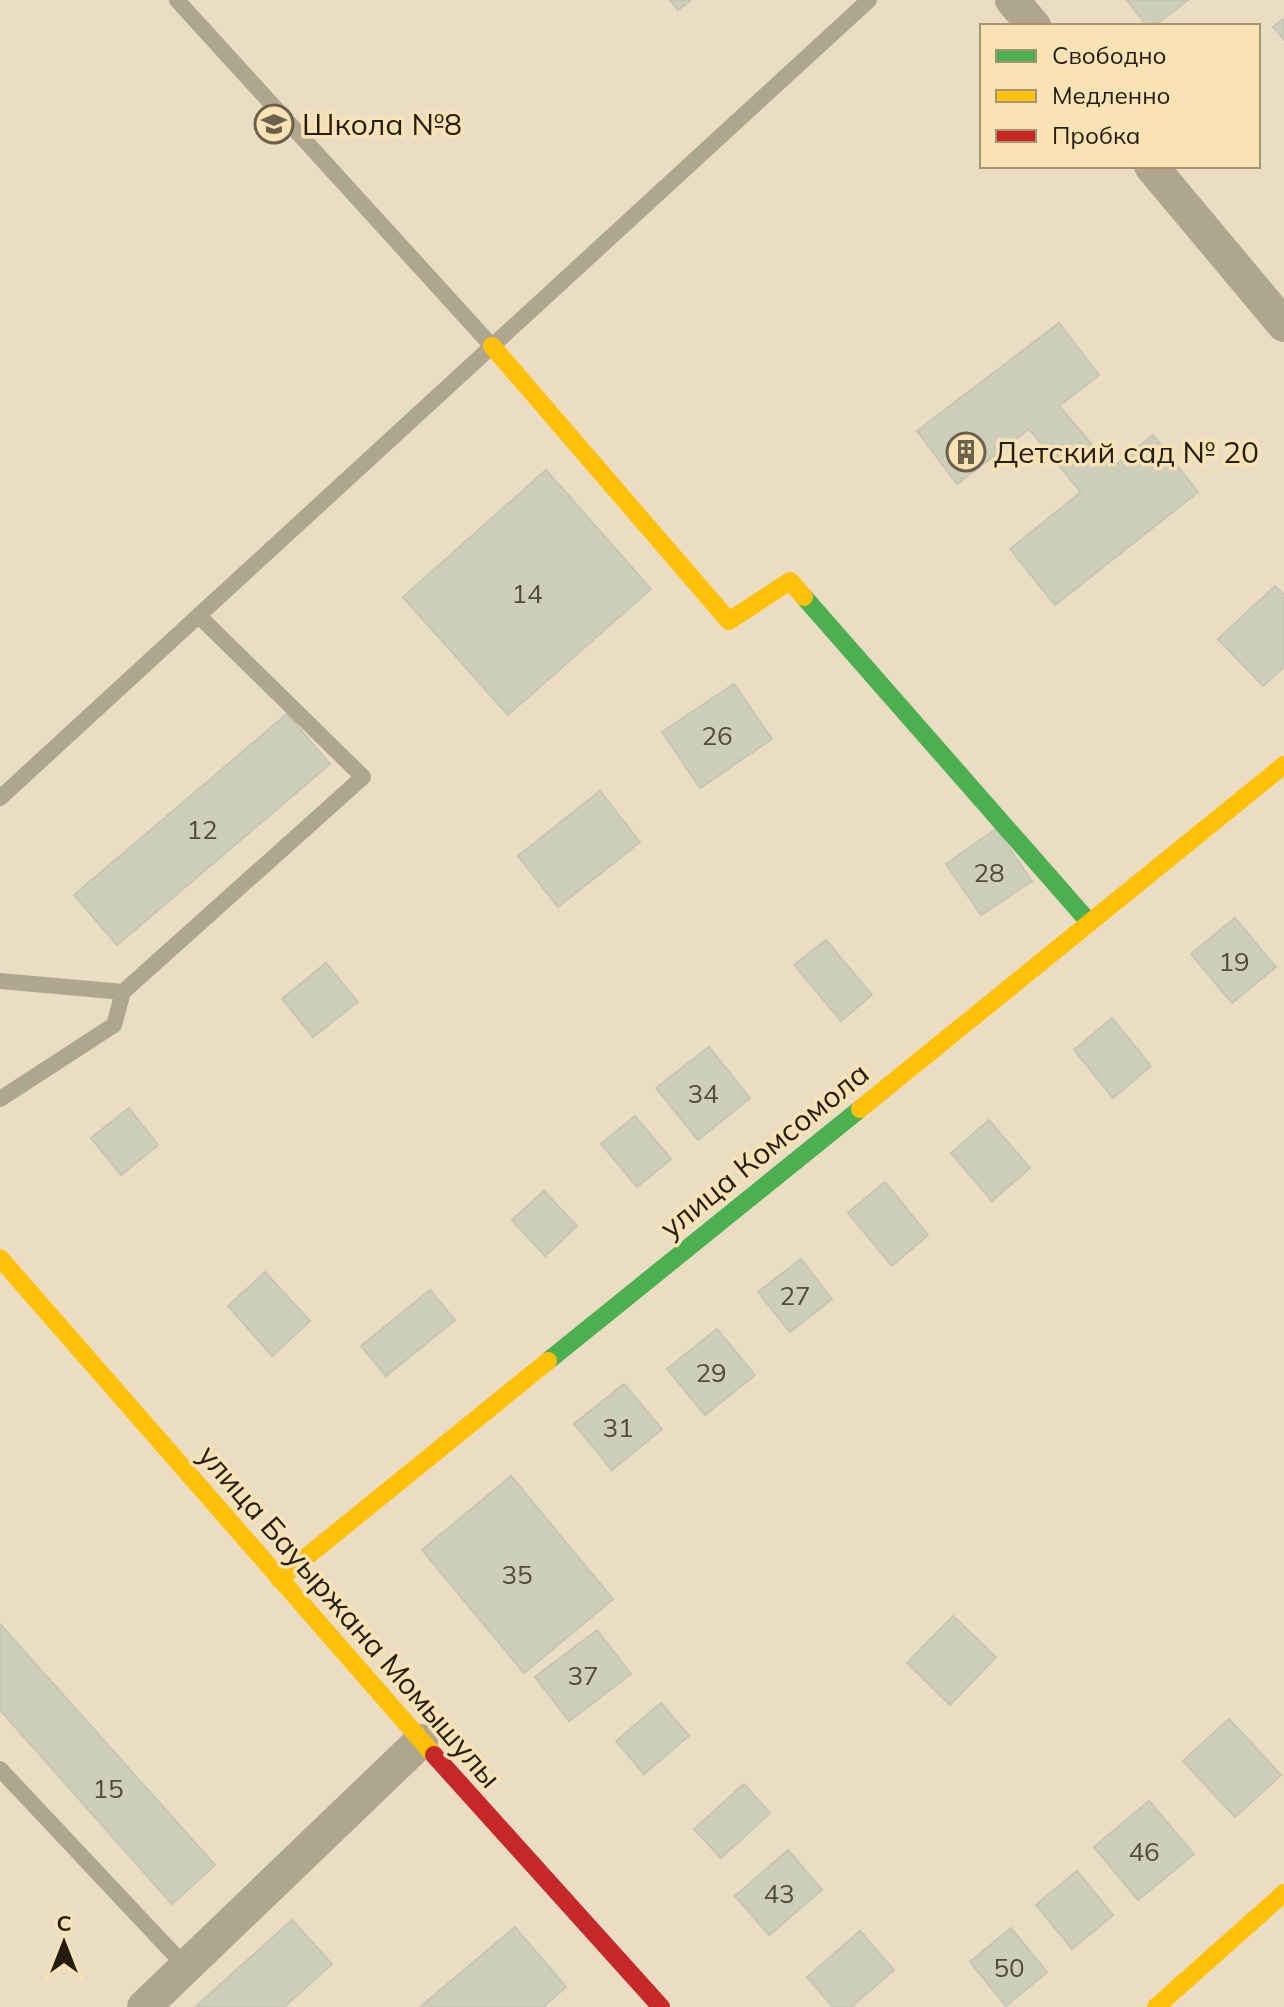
<svg xmlns="http://www.w3.org/2000/svg" width="1284" height="2007" font-family="Mulish,sans-serif">
<rect width="100%" height="100%" fill="#eaddc3"/>
<path fill="#cecfbb" stroke="#c6c6b4" stroke-width="2" d="M 670,0 L 691,0 L 678,10 Z
M 1127,0 L 1188,0 L 1154,26 L 1147,26 Z
M 1284,18 L 1284,40 L 1273,27 Z
M 1059,323 L 1099,375 L 1059,406 L 1112,468 L 1153,435 L 1198,492 L 1055,605 L 1010,549 L 1081,492 L 1029,429 L 957,484 L 917,431 Z
M 546,470 L 651,589 L 508,715 L 403,597 Z
M 1275,586 L 1284,595 L 1284,667 L 1263,686 L 1218,639 Z
M 734,684 L 772,739 L 700,788 L 662,732 Z
M 287,714 L 330,764 L 117,945 L 74,895 Z
M 600,791 L 640,842 L 558,907 L 518,856 Z
M 996,829 L 1032,881 L 981,915 L 946,864 Z
M 1235,918 L 1276,967 L 1232,1003 L 1191,954 Z
M 826,940 L 872,995 L 841,1021 L 794,965 Z
M 326,963 L 358,1002 L 313,1037 L 282,999 Z
M 1112,1018 L 1151,1066 L 1113,1098 L 1074,1050 Z
M 709,1047 L 750,1098 L 698,1140 L 656,1088 Z
M 129,1108 L 158,1145 L 121,1175 L 91,1138 Z
M 635,1116 L 671,1159 L 637,1187 L 601,1144 Z
M 989,1120 L 1030,1168 L 992,1201 L 951,1153 Z
M 885,1182 L 928,1235 L 892,1266 L 848,1213 Z
M 544,1191 L 577,1226 L 545,1256 L 512,1220 Z
M 801,1259 L 832,1299 L 790,1332 L 758,1292 Z
M 265,1272 L 310,1321 L 272,1356 L 228,1306 Z
M 430,1290 L 455,1320 L 386,1376 L 361,1346 Z
M 717,1329 L 755,1375 L 705,1415 L 667,1369 Z
M 624,1384 L 662,1429 L 612,1470 L 574,1424 Z
M 511,1476 L 613,1599 L 524,1673 L 422,1550 Z
M 953,1616 L 996,1657 L 950,1705 L 907,1663 Z
M 0,1624 L 215,1865 L 172,1904 L 0,1710 Z
M 597,1630 L 631,1674 L 569,1721 L 535,1677 Z
M 661,1703 L 689,1736 L 644,1774 L 616,1741 Z
M 1229,1719 L 1281,1775 L 1235,1817 L 1183,1761 Z
M 744,1784 L 770,1813 L 721,1858 L 694,1829 Z
M 1149,1801 L 1194,1854 L 1138,1900 L 1094,1847 Z
M 788,1850 L 822,1890 L 769,1935 L 735,1896 Z
M 1077,1871 L 1113,1915 L 1072,1949 L 1036,1905 Z
M 292,1920 L 332,1964 L 284,2007 L 195,2007 Z
M 515,1927 L 566,1987 L 543,2007 L 420,2007 Z
M 1011,1928 L 1047,1972 L 1006,2006 L 970,1962 Z
M 860,1931 L 894,1970 L 851,2007 L 833,2007 L 807,1977 Z"/>
<g fill="none" stroke-linecap="round" stroke-linejoin="round">
<path stroke="#afa690" stroke-width="16" d="M 177,0 L 491,345
M 0,798 L 869,0
M 0,981 L 123,992
M 0,1099 L 114,1025 L 123,992 L 363,777 L 199,616
M 0,1769 L 186,1967"/>
<path stroke="#afa690" stroke-width="34" d="M 1012,0 L 1034,26
M 1151,166 L 1284,325
M 144,2007 L 421,1741"/>
<path stroke="#4caf50" stroke-width="18" d="M 804,597 L 1089,922
M 548,1361 L 860,1109"/>
<path stroke="#ffc107" stroke-width="18" d="M 492,346 L 729,621 L 790,581 L 804,597
M 860,1109 L 1284,765
M 0,1258 L 434,1755
M 279,1579 L 548,1361
M 1156,2007 L 1284,1893"/>
<path stroke="#c62828" stroke-width="18" d="M 434,1755 L 661,2007"/>
</g>
<defs>
<symbol id="school-ring" viewBox="-11 -11 22 22"><circle r="9.5" fill="#f9e2b4" stroke="#6b614c" stroke-width="1.5"/><path d="M0-5L7-2L0 1L-7-2ZM-4 1L0 2.5L4 1V4Q0 6-4 4Z" fill="#6b614c"/></symbol>
<symbol id="building-ring" viewBox="-11 -11 22 22"><circle r="9.5" fill="#f9e2b4" stroke="#6b614c" stroke-width="1.5"/><path d="M-4-6H4V6H1V3H-1V6H-4ZM-2.5-4.3h1.7v1.8h-1.7ZM.8-4.3h1.7v1.8H.8ZM-2.5-1h1.7V.8h-1.7ZM.8-1h1.7V.8H.8Z" fill="#6b614c"/></symbol>
</defs>
<g fill-rule="evenodd">
<use href="#school-ring" x="252" y="102" width="44" height="44"/>
<use href="#building-ring" x="944" y="430" width="44" height="44"/>
</g>
<g text-anchor="middle" dominant-baseline="central" stroke-width="7" stroke-linejoin="round" paint-order="stroke">
<g font-size="26" fill="#524c3a">
<text x="527" y="593">14</text>
<text x="717" y="735">26</text>
<text x="202" y="829">12</text>
<text x="989" y="872">28</text>
<text x="1234" y="961">19</text>
<text x="703" y="1093">34</text>
<text x="795" y="1295">27</text>
<text x="711" y="1372">29</text>
<text x="618" y="1427">31</text>
<text x="517" y="1574">35</text>
<text x="583" y="1675">37</text>
<text x="108" y="1788">15</text>
<text x="1144" y="1851">46</text>
<text x="779" y="1893">43</text>
<text x="1009" y="1967">50</text>
</g>
<g font-size="30" fill="#261e0c" stroke="#f9e2b4" text-anchor="start">
<text x="302" y="124">Школа №8</text>
<text x="994" y="452">Детский сад № 20</text>
</g>
<g font-size="30" fill="#261e0c" stroke="#f9e2b4">
<text transform="translate(764 1150) rotate(-39)">улица Комсомола</text>
<text transform="translate(350 1616) rotate(49)">улица Бауыржана Момышулы</text>
</g>
</g>
<rect x="980" y="24" width="280" height="144" fill="#f9e2b4" stroke="#a59471" stroke-width="2"/>
<rect x="996" y="50" width="40" height="12" fill="#4caf50" stroke="#a59471" stroke-width="2"/>
<text x="1052" y="64" font-size="24" fill="#261e0c">Свободно</text>
<rect x="996" y="90" width="40" height="12" fill="#ffc107" stroke="#a59471" stroke-width="2"/>
<text x="1052" y="104" font-size="24" fill="#261e0c">Медленно</text>
<rect x="996" y="130" width="40" height="12" fill="#c62828" stroke="#a59471" stroke-width="2"/>
<text x="1052" y="144" font-size="24" fill="#261e0c">Пробка</text>
<g transform="translate(64 1943)" stroke="#f9e2b4" stroke-width="6" paint-order="stroke">
<path d="M0-6L14 30L0 20L-14 30Z" fill="#261e0c"/>
<text y="-12" font-size="22" font-weight="bold" text-anchor="middle" fill="#261e0c">С</text>
</g>
</svg>
